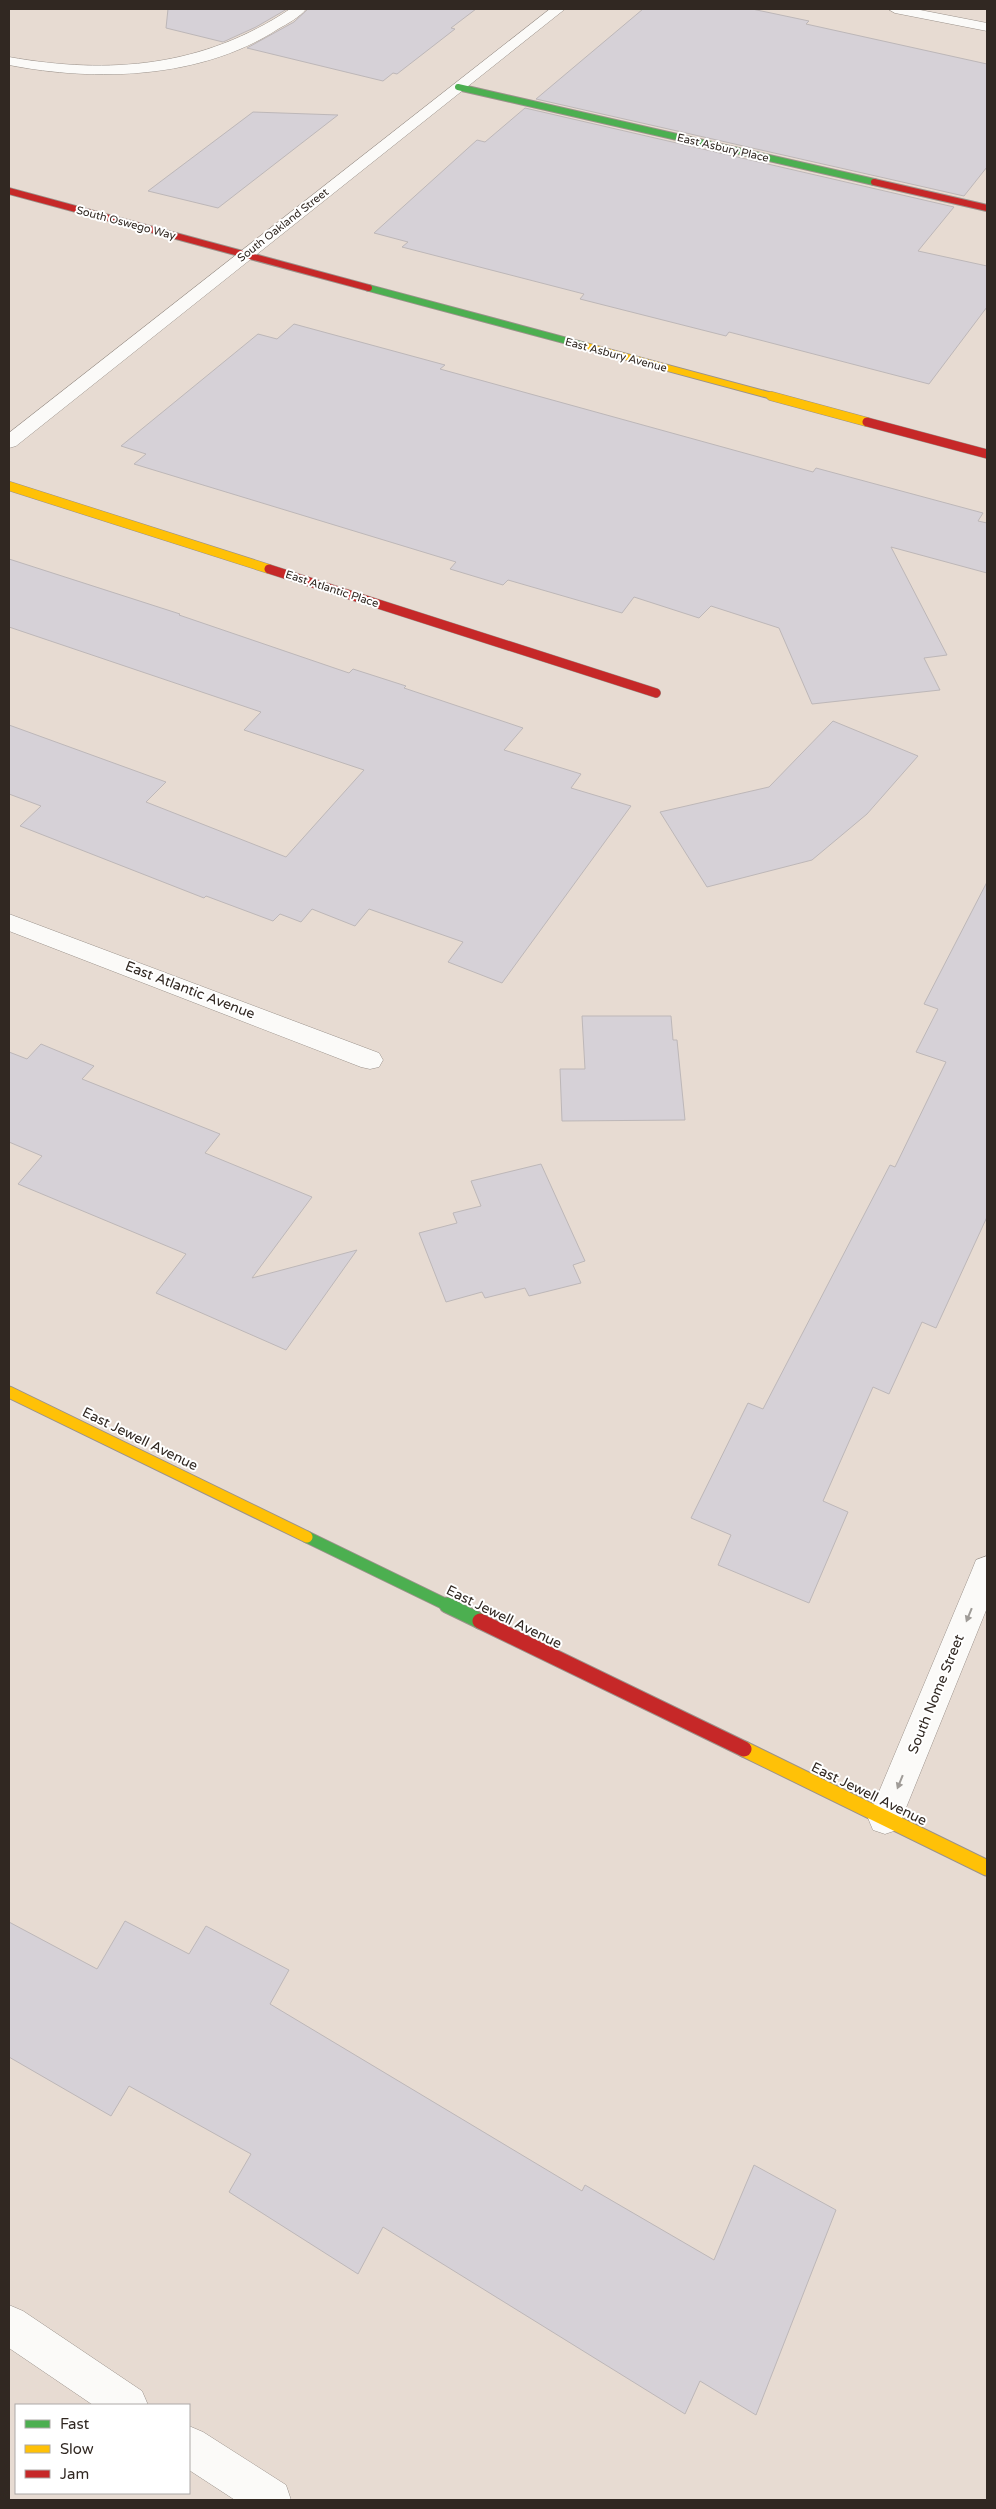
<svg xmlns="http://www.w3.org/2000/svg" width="996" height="2509" font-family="'Varela Round',sans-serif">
<rect width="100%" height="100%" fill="#e7dbd2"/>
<path fill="#d6d1d7" stroke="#bdb7b8" d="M 168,9 L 287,9 L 256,27 L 223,42 L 166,28 Z
M 308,9 L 476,9 L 451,28 L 455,29 L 397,74 L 393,73 L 383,81 L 247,48 L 294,22 Z
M 643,9 L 752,9 L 809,21 L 806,24 L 987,64 L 987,167 L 964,196 L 536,99 Z
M 525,108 L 954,207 L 918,251 L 987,266 L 987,307 L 929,384 L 729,332 L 726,336 L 580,299 L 584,294 L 402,247 L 408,242 L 374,233 L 477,140 L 485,142 Z
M 253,112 L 338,115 L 218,208 L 148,191 Z
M 294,324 L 445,365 L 440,369 L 813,472 L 816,468 L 983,513 L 978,521 L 987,523 L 987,573 L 891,547 L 947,655 L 924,658 L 940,690 L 812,704 L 779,628 L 711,606 L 699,618 L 634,597 L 622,613 L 508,580 L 503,585 L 450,569 L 456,562 L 134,464 L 146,454 L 121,446 L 258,334 L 277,339 Z
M 9,559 L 180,614 L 179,615 L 349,673 L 353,669 L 406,686 L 404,688 L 523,728 L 504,750 L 581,774 L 571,788 L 631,806 L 502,983 L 448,962 L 463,942 L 369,909 L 355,926 L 312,909 L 301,922 L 280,914 L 273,921 L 206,896 L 204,898 L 20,826 L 41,806 L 9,794 L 9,725 L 166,782 L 146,802 L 286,857 L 364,770 L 244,730 L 261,712 L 9,627 Z
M 833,721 L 918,756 L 867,814 L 812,860 L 707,887 L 660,812 L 769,787 Z
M 987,882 L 987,1217 L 936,1328 L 922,1322 L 889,1394 L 873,1387 L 823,1501 L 848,1512 L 809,1603 L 718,1565 L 731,1535 L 691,1518 L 748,1403 L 763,1409 L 890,1165 L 895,1167 L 946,1062 L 916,1052 L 938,1009 L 924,1004 Z
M 582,1016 L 671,1016 L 673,1040 L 677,1040 L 685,1120 L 562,1121 L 560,1069 L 585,1069 Z
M 41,1044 L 94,1066 L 82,1079 L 220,1134 L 205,1153 L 312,1197 L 252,1278 L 357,1250 L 286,1350 L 156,1293 L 186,1254 L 18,1184 L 42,1156 L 9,1142 L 9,1052 L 27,1059 Z
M 541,1164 L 585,1261 L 573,1265 L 581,1283 L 529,1296 L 525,1288 L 485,1298 L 482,1292 L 446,1302 L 419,1233 L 457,1223 L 453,1213 L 481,1206 L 471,1181 Z
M 125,1921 L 189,1954 L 206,1926 L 289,1970 L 270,2004 L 582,2191 L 585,2185 L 714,2260 L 754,2165 L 836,2210 L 756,2415 L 700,2381 L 685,2414 L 383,2227 L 358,2274 L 229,2192 L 251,2154 L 129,2086 L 111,2116 L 9,2057 L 9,1922 L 97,1969 Z"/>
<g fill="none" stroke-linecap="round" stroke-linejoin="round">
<defs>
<path id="lane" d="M 290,9 L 306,9 C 300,17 287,24 278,29 C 201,79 96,82 9,65 L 9,57 C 110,75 203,67 290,9 Z"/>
<path id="street" d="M 550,9 L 565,9 L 16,446 L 9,448 L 9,433 Z
M 888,9 L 915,9 L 987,23 L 987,31 L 895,13 Z
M 9,914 L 379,1053 L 383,1060 L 379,1067 L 370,1069 L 361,1067 L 9,931 Z
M 987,1556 L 987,1608 L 897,1830 L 885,1834 L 873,1830 L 868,1818 L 972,1570 L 976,1560 Z
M 9,2305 L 23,2311 L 142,2391 L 148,2405 L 93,2405 L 9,2348 Z
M 189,2426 L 203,2432 L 286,2485 L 291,2500 L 235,2500 L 189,2470 Z"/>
<path id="fast-far2" d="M 458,87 L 874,182
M 369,288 L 586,346"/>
<path id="fast-far1" d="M 307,1537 L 449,1606"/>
<path id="fast" d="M 447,1605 L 480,1621"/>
<path id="slow-far3" d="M 586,346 L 776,397"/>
<path id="slow-far2" d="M 771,396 L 867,422
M 9,486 L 269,569"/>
<path id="slow-far1" d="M 9,1392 L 307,1537"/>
<path id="slow" d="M 744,1749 L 987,1868"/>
<path id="jam-far2" d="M 874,182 L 987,208
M 9,191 L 369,288"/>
<path id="jam-far1" d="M 867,422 L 987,454
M 269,569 L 656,693"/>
<path id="jam" d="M 480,1621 L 744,1749"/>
</defs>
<use href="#lane" stroke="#9b928b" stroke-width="1"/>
<use href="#street" stroke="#9b928b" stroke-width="1"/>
<use href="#fast-far2" stroke="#9b928b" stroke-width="8"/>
<use href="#fast-far1" stroke="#9b928b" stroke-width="13"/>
<use href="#fast" stroke="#9b928b" stroke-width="17"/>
<use href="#slow-far3" stroke="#9b928b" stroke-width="8"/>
<use href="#slow-far2" stroke="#9b928b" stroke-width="10"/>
<use href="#slow-far1" stroke="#9b928b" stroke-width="13"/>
<use href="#slow" stroke="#9b928b" stroke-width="17"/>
<use href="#jam-far2" stroke="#9b928b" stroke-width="8"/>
<use href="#jam-far1" stroke="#9b928b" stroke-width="10"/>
<use href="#jam" stroke="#9b928b" stroke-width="17"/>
<use href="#lane" fill="#fbfaf8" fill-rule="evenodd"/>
<use href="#street" fill="#fbfaf8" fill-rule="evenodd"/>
<use href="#fast-far2" stroke="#4caf50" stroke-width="6"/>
<use href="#fast-far1" stroke="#4caf50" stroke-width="11"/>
<use href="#fast" stroke="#4caf50" stroke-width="15"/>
<use href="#slow-far3" stroke="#ffc107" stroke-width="6"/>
<use href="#slow-far2" stroke="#ffc107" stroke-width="9"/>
<use href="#slow-far1" stroke="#ffc107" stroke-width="11"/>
<use href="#slow" stroke="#ffc107" stroke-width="15"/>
<use href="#jam-far2" stroke="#c62828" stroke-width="6"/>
<use href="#jam-far1" stroke="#c62828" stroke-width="9"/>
<use href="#jam" stroke="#c62828" stroke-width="15"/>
</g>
<defs><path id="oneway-solid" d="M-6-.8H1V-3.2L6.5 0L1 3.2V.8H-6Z" transform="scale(1.25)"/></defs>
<g fill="#a09c98">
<use href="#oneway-solid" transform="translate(969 1615) rotate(112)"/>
<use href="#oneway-solid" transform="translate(900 1782) rotate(112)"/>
</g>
<g text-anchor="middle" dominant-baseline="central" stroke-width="4" stroke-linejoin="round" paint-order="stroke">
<g font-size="11" fill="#312822" stroke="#fff">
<text transform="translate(723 148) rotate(13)">East Asbury Place</text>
<text transform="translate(126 223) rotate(15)">South Oswego Way</text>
<text transform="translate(283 225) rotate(-38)">South Oakland Street</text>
<text transform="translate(616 355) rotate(15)">East Asbury Avenue</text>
<text transform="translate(332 589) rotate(18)">East Atlantic Place</text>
</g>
<g font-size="14" fill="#312822" stroke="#fff">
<text transform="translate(190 990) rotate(21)">East Atlantic Avenue</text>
<text transform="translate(140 1439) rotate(26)">East Jewell Avenue</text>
<text transform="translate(504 1617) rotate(26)">East Jewell Avenue</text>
<text transform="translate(936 1694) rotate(-68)">South Nome Street</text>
<text transform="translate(869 1794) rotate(26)">East Jewell Avenue</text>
</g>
</g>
<rect width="996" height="2509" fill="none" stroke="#312822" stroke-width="20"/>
<rect x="15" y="2404" width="175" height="90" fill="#ffffff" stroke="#ada9a7"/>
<rect x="25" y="2420" width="25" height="8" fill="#4caf50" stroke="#ada9a7"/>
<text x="60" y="2429" font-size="15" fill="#312822">Fast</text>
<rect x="25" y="2445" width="25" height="8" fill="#ffc107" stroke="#ada9a7"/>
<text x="60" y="2454" font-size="15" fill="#312822">Slow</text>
<rect x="25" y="2470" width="25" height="8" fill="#c62828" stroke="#ada9a7"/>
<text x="60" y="2479" font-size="15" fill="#312822">Jam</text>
</svg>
